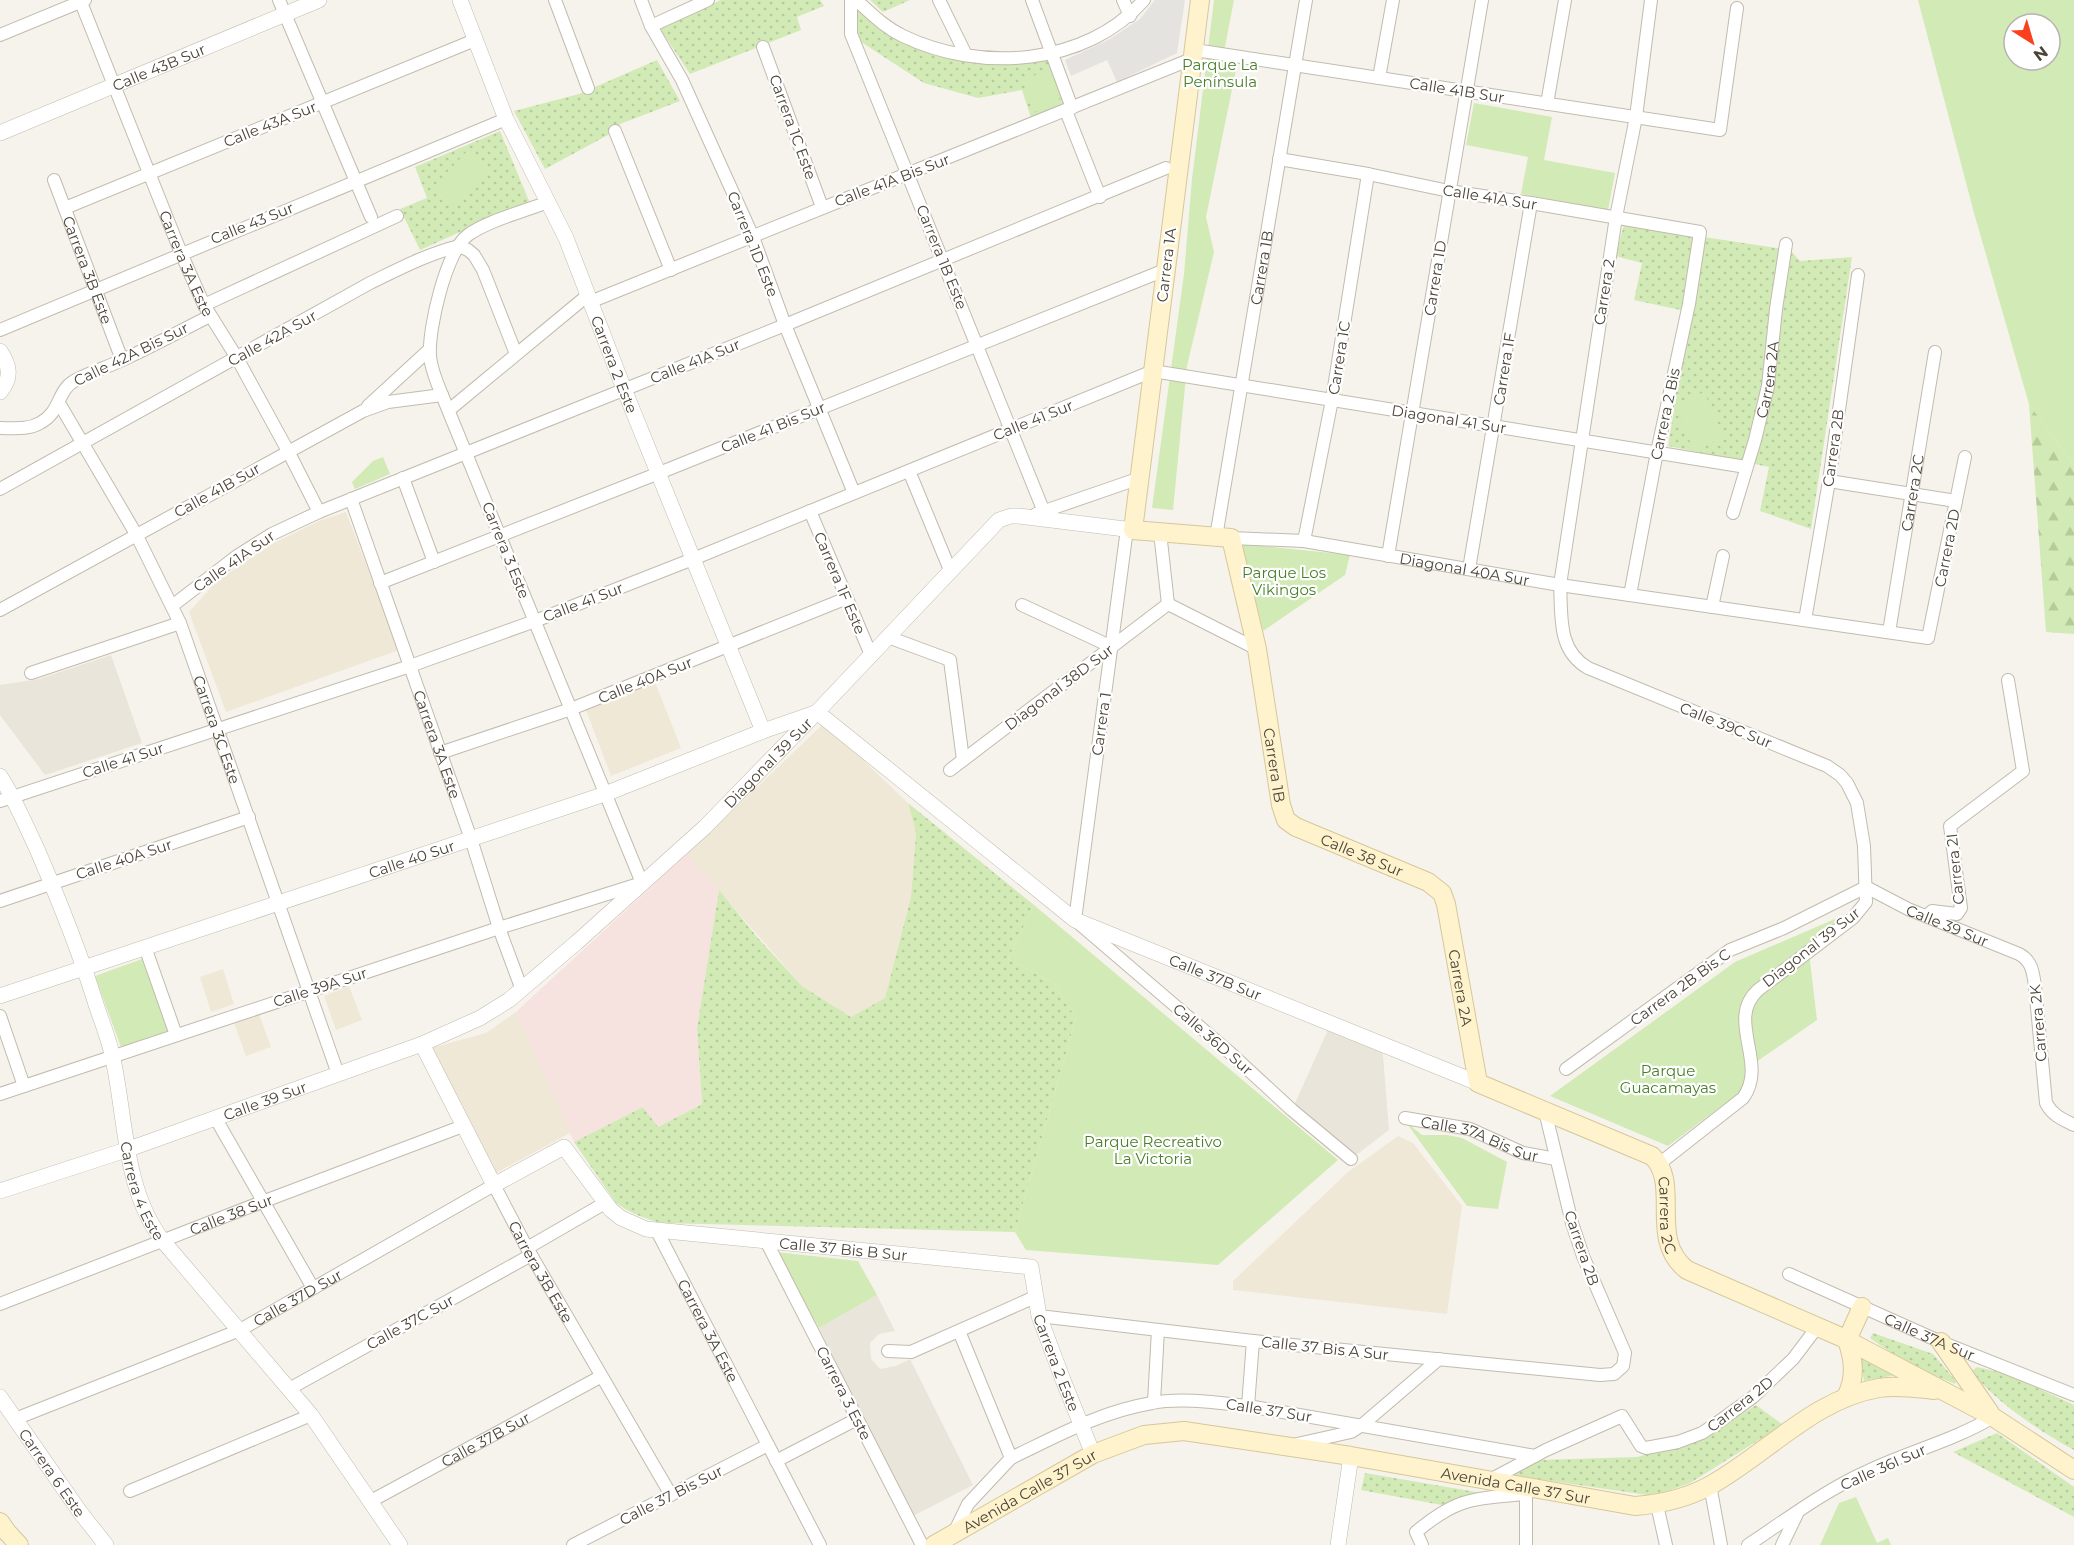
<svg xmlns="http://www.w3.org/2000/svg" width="2074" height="1545" font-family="Montserrat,sans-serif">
<defs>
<pattern id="grass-dots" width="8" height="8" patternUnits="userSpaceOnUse" patternTransform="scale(1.5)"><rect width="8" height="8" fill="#d2eab5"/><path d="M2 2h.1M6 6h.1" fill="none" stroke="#b6ca9c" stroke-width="1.8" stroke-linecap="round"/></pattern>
<pattern id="forest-firs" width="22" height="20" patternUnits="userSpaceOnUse" patternTransform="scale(1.5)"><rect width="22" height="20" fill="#d2eab5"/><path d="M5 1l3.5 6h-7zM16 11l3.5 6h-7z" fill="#b6ca9c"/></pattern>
</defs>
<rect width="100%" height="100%" fill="#f6f3ec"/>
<path fill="#eae5da" d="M 111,655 L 142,743 L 45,775 L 0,715 L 0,685 L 39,679 Z
M 1331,1023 L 1382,1044 L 1389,1130 L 1351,1159 L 1292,1110 Z
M 877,1295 L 895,1331 L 879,1334 L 870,1343 L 871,1359 L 880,1369 L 896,1366 L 910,1359 L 973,1485 L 913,1516 L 819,1328 Z"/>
<path fill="#efe8d6" d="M 346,512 L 399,650 L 226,712 L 189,612 L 217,581 L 272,544 L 319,521 Z
M 655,682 L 681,748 L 611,776 L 586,710 Z
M 821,726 L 832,730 L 908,803 L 916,832 L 911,897 L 885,998 L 851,1017 L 802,986 L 687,854 Z
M 223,969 L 234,1004 L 211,1012 L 200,977 Z
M 349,986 L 362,1020 L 336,1030 L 324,996 Z
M 516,1012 L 570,1133 L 494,1174 L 431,1048 L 486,1033 Z
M 259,1014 L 271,1047 L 246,1056 L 234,1023 Z
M 1398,1136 L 1413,1143 L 1462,1206 L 1447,1314 L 1233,1290 L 1233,1281 L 1348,1172 Z"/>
<path fill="#f6e3e0" d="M 687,854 L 719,890 L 697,1028 L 702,1104 L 658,1127 L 643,1107 L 574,1142 L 516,1012 Z"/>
<path fill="url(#grass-dots)" d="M 721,0 L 820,0 L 824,6 L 797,17 L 801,30 L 690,74 L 659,27 Z
M 870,0 L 910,0 L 883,12 Z
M 856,9 C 875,24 896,40 918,49 C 961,66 1005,64 1050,60 L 1066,104 L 1031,118 L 1022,90 L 978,98 L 924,83 L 855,38 Z
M 657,60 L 680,101 L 620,124 L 619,129 L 545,169 L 514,111 L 579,94 Z
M 500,131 L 529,201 L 420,250 L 400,209 L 427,198 L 415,167 Z
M 1624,225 L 1790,250 L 1800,261 L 1852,257 L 1811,529 L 1760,511 L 1769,467 L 1668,446 L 1690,312 L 1634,300 L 1642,263 L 1615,256 Z
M 908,803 L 1034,905 L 1008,959 L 1054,983 L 1076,1018 L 1015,1232 L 662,1223 C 645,1219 630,1213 616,1203 L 574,1142 L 643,1107 L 658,1127 L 702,1104 L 697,1028 L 719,890 L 757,937 L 802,986 L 851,1017 L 885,998 L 911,897 L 916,832 Z
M 1873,1333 L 1933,1354 L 1956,1381 L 1955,1384 C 1925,1372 1896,1357 1870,1338 Z
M 1860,1357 L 1901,1374 L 1864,1381 Z
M 1977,1367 L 2007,1374 L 2074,1405 L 2074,1450 C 2045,1435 1990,1398 1972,1371 Z
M 1756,1405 L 1783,1425 L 1690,1483 L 1654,1496 L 1511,1475 L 1539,1460 L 1637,1457 L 1699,1441 Z
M 1997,1433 L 2074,1487 L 2074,1517 L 1953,1452 Z
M 1365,1473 L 1488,1494 L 1447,1506 L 1361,1490 Z"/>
<path fill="url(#forest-firs)" d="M 2029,404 L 2074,465 L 2074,634 L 2046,632 Z"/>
<path fill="#d2eab5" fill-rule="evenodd" d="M 1214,0 L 1234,0 L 1223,57 L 1238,60 L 1206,217 L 1214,252 L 1187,366 L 1173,510 L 1152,508 L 1184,274 L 1192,179 Z
M 1918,0 L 2074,0 L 2074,465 L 2029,404 L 1974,213 ZM 2014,24 L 2050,24 L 2050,60 L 2014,60 Z
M 1051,70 L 1061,104 L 1034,112 L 1023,79 Z
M 1474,103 L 1552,117 L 1544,160 L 1615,173 L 1608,210 L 1521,194 L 1528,157 L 1466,145 Z
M 468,150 L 488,171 L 453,206 L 435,185 Z
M 1704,392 L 1724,437 L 1694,451 L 1674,405 Z
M 383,457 L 390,474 L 355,489 L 352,482 L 373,461 Z
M 1242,544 L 1350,555 L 1345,575 L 1263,631 Z
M 1034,905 L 1338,1160 L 1218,1265 L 1026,1250 L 1015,1232 L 1076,1018 L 1054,983 L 1008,959 Z
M 1844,915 L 1808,944 L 1817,1020 L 1746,1069 L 1746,1088 L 1668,1146 L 1550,1096 L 1735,962 Z
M 145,958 L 171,1030 L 121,1047 L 95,976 Z
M 1405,1121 L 1422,1135 L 1447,1135 L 1462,1138 L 1507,1162 L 1498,1209 L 1467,1206 Z
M 776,1252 L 858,1261 L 877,1295 L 819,1328 Z
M 1856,1497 L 1877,1543 L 1888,1538 L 1891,1545 L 1820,1545 L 1839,1503 Z"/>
<path fill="#e5e3e0" d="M 1155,0 L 1185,0 L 1177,53 L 1117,82 L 1107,60 L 1071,76 L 1065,60 L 1110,39 L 1140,19 Z"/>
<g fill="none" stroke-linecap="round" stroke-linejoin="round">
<defs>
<g id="minor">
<path id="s1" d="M 80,0 L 181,253 L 204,305 L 237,358 L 288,451 L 319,512"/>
<path d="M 279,0 L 371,217"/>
<path d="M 555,0 L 588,88"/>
<path d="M 641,0 L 651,26 L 682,80 L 753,237 L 785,325 L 854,493"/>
<path d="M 851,0 L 851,34 L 1044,512"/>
<path d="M 856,0 C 871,13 884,27 903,36 C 980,73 1086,66 1144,0"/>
<path d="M 939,0 L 966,55"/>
<path d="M 1032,0 L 1072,108"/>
<path d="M 1123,0 L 1130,16"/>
<path d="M 1651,0 L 1636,117 L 1616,217 L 1560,585 C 1562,616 1557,650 1588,668 L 1827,766 L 1840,775 L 1847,783 L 1857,803 L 1864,846 L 1866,902 L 1853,918 L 1758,990 C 1725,1020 1769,1063 1743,1098 L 1659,1164"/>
<path d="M 651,26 L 708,0"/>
<path d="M 0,35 L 85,0"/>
<path d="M 763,47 L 822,207"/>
<path d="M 1195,50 L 1720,130 L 1737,8"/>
<path d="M 1379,78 L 1393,0"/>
<path d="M 1547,104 L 1565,0"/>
<path d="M 1066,111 L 1100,197"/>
<path d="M 615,131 L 671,270"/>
<path d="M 1279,159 L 1368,174 L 1449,191 L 1531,203 L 1700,232 L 1689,304 L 1657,452 L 1630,595"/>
<path id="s2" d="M 54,180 L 122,360"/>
<path d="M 65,208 L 475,40"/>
<path d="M 459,246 L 468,250 L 474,255 L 483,270 L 516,354"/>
<path d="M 590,302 L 1194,58"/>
<path d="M 204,305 L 397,216"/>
<path d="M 0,330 L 506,119"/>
<path id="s3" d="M 59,403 L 136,534 L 180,623 L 338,1074"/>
<path d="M 368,406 L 429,350"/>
<path d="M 449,410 L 588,295"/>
<path d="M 0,428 C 14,428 28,430 40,423 C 61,412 57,391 74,381 C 88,373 105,368 120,361 C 151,347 180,331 210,316"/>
<path d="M 909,471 L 950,570"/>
<path d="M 403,478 L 434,562"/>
<path d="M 1829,481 L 1956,501"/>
<path d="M 0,489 L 370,283 C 399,269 427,254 459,246"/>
<path id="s4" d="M 351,499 L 471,839 L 499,928 L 522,990"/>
<path d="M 810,511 L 871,655"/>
<path id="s5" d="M 1733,513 L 1755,440 L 1768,386 L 1776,309 L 1786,244"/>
<path d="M 1036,514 L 1140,478"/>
<path d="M 1127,529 L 1075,920 L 1228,1051 L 1292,1110 L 1351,1159"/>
<path d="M 1160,532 L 1168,604"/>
<path id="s6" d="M 1216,537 L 1306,0"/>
<path id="s7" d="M 1231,538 L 1304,541 L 1560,585 L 1928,638 L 1965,457"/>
<path d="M 1304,541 L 1332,400 L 1368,174"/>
<path d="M 1388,556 L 1482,0"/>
<path d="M 1469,569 L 1531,203"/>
<path d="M 380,583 L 659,473 L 1165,270"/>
<path d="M 1168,604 L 1257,649"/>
<path d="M 1022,605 L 1112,647"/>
<path d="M 172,606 L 237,556 L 272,534 L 319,512 L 785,325 L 1166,168"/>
<path d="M 1712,607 L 1723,556"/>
<path d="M 0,610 L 363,411 L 388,402 L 442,395"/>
<path d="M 1805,620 L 1829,481 L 1858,275"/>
<path id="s8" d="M 1889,632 L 1935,352"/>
<path d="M 888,637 L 950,660 L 963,760"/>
<path d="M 31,673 L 180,623"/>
<path d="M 440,753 L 571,709 L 847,598"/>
<path d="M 950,770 L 1168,604"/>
<path d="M 0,801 L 410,666 L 535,621 L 693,559 L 1153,371 L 1746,467"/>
<path id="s9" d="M 1866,887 L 1908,909 L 2019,954 C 2032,961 2033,972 2035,986 L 2046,1103 C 2052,1115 2062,1119 2074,1125"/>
<path d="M 0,901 L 249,817"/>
<path d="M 1927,916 L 1932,911 L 1957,914 L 1961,908 L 1950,826 L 2023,771 L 2008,680"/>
<path d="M 145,947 L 176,1035"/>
<path d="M 0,1016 L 24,1086"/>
<path d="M 1566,1069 L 1730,950 L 1784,928 L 1866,887"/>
<path d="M 0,1094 L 499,928 L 642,883 L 442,395 C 437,383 431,369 430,356 C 428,329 446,251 468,235 C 487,221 525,211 548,202"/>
<path id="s10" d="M 1405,1118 L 1470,1129 L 1523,1153 L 1556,1159"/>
<path d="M 216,1119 L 313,1288"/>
<path id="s11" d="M 657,1231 L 820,1545"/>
<path d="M 766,1241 L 922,1545"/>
<path d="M 527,1248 L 605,1203"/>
<path id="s12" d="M 1789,1274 L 1941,1342 L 2074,1395"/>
<path id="s13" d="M 0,1304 L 262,1202 L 463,1126"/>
<path d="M 1039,1316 L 1253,1341 L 1600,1375 L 1614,1374 L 1623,1366 L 1625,1353 L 1583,1256 L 1572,1223 L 1545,1111"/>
<path d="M 888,1351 L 911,1352 L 1035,1297"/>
<path d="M 289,1389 L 531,1255"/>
<path d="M 1154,1402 L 1158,1330"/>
<path d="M 1248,1406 L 1253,1341"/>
<path id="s14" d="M 15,1419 L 240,1330 L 494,1185 L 527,1248 L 671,1495"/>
<path d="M 1297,1444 L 1351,1432 L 1362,1425 L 1439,1359"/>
<path d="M 1011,1458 C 1059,1435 1100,1412 1152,1403 C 1181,1397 1220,1403 1248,1406 L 1535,1456"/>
<path d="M 776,1461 L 857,1419"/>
<path d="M 1490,1480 L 1546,1450 L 1622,1416 L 1641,1446 L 1646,1448 L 1678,1442 L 1702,1433 L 1717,1423 L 1753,1397 L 1793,1359 L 1818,1326"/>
<path d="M 1710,1485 L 1721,1545"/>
<path d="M 1526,1488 L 1526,1545"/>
<path d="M 130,1491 L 311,1415"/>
<path id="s15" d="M 371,1501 L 600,1377"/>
<path d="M 1657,1505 L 1666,1545"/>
<path d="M 954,1533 L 968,1504 L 1011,1458 L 959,1331"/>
<path d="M 573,1545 L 768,1445"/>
<path d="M 1422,1545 L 1416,1532 C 1458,1497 1473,1499 1526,1494"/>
<path d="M 1748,1545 C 1786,1520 1824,1491 1866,1472 C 1907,1452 1953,1441 1993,1417"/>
<path d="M 1782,1545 L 1797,1514"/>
</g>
<g id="tertiary">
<path id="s16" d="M 460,0 L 506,119 L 566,238 L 624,389 L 763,731"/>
<path id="s17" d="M 0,133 L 319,0"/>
<path d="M 0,351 C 10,366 12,378 0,392"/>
<path id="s18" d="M 817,712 L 1075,920 L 1478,1083"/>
<path id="s19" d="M 0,776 C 15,799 25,824 37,849 C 58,898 78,947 94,998 C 100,1018 109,1038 113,1059 C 126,1119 124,1191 163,1241 L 311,1415 L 400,1545"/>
<path id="s20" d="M 0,996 L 605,794 L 763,731 L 815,713"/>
<path id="s21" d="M 422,1044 L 494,1185 L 564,1147 L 611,1210 L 621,1218 L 646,1229 L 1031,1267 L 1039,1316 L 1063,1380 L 1093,1454"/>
<path id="s22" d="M 0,1191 L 129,1149 L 422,1044 L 480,1018 L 509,1000 L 576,943 L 705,827 L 817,712 L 999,520 L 1011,516 L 1019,516 L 1133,530"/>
<path id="s23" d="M 0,1397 L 80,1512 L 106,1545"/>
<path d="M 1338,1545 L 1351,1456"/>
</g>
<g id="secondary">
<path id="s24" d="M 1200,0 L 1133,530 L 1231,538 L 1257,649 L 1281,805 L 1286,820 L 1296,827 L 1428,882 L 1442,893 L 1446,904 L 1478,1083 L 1652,1156 C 1682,1184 1647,1239 1687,1270 L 1841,1337 L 1993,1417 L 2074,1470"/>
<path d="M 1941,1342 L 1990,1413"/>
<path d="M 1846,1397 C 1856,1378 1854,1360 1847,1340 L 1862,1307"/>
<path d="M 0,1522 L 7,1532 L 19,1545"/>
<path id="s25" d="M 934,1545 L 1093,1454 L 1144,1435 L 1184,1431 L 1351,1456 L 1635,1506 C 1661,1504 1685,1499 1709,1486 C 1766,1455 1813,1399 1879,1388 C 1897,1385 1916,1388 1934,1390"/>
</g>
</defs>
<use href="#minor" stroke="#c2bbae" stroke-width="14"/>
<use href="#tertiary" stroke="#c2bbae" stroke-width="16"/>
<use href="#secondary" stroke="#d6c79b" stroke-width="20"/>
<use href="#minor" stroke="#fff" stroke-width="12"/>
<use href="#tertiary" stroke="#fff" stroke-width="15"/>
<use href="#secondary" stroke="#fff3cd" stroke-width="18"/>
</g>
<g text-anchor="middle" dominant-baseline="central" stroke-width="4.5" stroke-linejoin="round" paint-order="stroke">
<g font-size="15" fill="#4a7f2a" stroke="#fff">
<text x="1220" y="64">Parque La<tspan x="1220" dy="17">Península</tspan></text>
<text x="1284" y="572">Parque Los<tspan x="1284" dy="17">Vikingos</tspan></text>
<text x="1668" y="1070">Parque<tspan x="1668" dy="17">Guacamayas</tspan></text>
<text x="1153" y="1141">Parque Recreativo<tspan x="1153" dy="17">La Victoria</tspan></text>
</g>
<g font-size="15" fill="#4b4439" stroke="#fff">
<text stroke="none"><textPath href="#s17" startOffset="172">Calle 43B Sur</textPath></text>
<text transform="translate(1457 90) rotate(9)">Calle 41B Sur</text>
<text transform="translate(270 124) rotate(-22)">Calle 43A Sur</text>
<text transform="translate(793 127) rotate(70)">Carrera 1C Este</text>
<text transform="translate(892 180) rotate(-21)">Calle 41A Bis Sur</text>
<text transform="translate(1490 197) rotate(9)">Calle 41A Sur</text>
<text transform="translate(252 223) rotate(-22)">Calle 43 Sur</text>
<text transform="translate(753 244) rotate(68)">Carrera 1D Este</text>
<text transform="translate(942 257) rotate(68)">Carrera 1B Este</text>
<text stroke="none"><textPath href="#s1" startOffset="284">Carrera 3A Este</textPath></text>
<text transform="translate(1166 265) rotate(-83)">Carrera 1A</text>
<text stroke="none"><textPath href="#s6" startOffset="273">Carrera 1B</textPath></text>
<text stroke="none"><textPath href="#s2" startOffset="96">Carrera 3B Este</textPath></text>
<text transform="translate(1435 278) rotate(-81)">Carrera 1D</text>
<text transform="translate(1604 292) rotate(-81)">Carrera 2</text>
<text transform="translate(272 338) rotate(-29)">Calle 42A Sur</text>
<text transform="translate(131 354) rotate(-26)">Calle 42A Bis Sur</text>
<text transform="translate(1339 358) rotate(-81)">Carrera 1C</text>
<text transform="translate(695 361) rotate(-22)">Calle 41A Sur</text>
<text stroke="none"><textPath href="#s16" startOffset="396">Carrera 2 Este</textPath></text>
<text transform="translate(1504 369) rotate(-81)">Carrera 1F</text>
<text stroke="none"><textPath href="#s5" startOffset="138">Carrera 2A</textPath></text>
<text transform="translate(1665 414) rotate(-78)">Carrera 2 Bis</text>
<text transform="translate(1449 419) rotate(9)">Diagonal 41 Sur</text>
<text transform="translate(1033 420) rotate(-22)">Calle 41 Sur</text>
<text transform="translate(773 427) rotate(-22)">Calle 41 Bis Sur</text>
<text transform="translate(1833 448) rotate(-82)">Carrera 2B</text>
<text transform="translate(217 490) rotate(-29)">Calle 41B Sur</text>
<text stroke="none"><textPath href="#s8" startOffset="141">Carrera 2C</textPath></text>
<text transform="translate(1947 548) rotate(-79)">Carrera 2D</text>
<text transform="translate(506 550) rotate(68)">Carrera 3 Este</text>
<text transform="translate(234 561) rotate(-35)">Calle 41A Sur</text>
<text stroke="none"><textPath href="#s7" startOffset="236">Diagonal 40A Sur</textPath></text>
<text transform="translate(840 583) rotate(67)">Carrera 1F Este</text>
<text transform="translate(583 602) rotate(-21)">Calle 41 Sur</text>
<text transform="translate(645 680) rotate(-22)">Calle 40A Sur</text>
<text transform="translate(1059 687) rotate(-37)">Diagonal 38D Sur</text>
<text transform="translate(1101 724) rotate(-82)">Carrera 1</text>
<text transform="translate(1726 725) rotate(22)">Calle 39C Sur</text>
<text stroke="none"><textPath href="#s3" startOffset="364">Carrera 3C Este</textPath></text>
<text stroke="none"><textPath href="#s4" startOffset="260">Carrera 3A Este</textPath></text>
<text transform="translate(123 760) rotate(-18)">Calle 41 Sur</text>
<text stroke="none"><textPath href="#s22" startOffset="896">Diagonal 39 Sur</textPath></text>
<text stroke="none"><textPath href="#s24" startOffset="864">Carrera 1B</textPath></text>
<text stroke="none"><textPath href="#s24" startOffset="1004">Calle 38 Sur</textPath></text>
<text transform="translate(124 859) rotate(-18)">Calle 40A Sur</text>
<text stroke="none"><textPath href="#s20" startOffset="434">Calle 40 Sur</textPath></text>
<text transform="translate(1955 869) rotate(-96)">Carrera 2I</text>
<text stroke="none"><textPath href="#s9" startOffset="90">Calle 39 Sur</textPath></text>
<text transform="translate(1811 947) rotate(-38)">Diagonal 39 Sur</text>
<text stroke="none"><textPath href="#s18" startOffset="483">Calle 37B Sur</textPath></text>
<text transform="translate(320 987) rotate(-18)">Calle 39A Sur</text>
<text stroke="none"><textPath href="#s24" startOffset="1190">Carrera 2A</textPath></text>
<text transform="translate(1680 987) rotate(-36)">Carrera 2B Bis C</text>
<text transform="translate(2038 1023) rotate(-95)">Carrera 2K</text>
<text transform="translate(1213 1039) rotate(41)">Calle 36D Sur</text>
<text stroke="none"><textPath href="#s22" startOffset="280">Calle 39 Sur</textPath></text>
<text stroke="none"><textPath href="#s10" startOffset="78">Calle 37A Bis Sur</textPath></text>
<text stroke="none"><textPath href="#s19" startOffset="441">Carrera 4 Este</textPath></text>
<text stroke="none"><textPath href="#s13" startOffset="248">Calle 38 Sur</textPath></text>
<text stroke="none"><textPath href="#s24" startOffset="1538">Carrera 2C</textPath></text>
<text transform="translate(1582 1248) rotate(71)">Carrera 2B</text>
<text stroke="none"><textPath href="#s21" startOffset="555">Calle 37 Bis B Sur</textPath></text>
<text stroke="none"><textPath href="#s14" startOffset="633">Carrera 3B Este</textPath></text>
<text stroke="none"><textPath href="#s14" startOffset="308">Calle 37D Sur</textPath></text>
<text transform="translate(410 1322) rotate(-29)">Calle 37C Sur</text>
<text stroke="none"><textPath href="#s11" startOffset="112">Carrera 3A Este</textPath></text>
<text stroke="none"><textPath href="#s12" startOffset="154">Calle 37A Sur</textPath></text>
<text transform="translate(1325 1348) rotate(6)">Calle 37 Bis A Sur</text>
<text stroke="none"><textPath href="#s21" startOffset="843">Carrera 2 Este</textPath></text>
<text transform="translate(844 1393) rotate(63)">Carrera 3 Este</text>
<text transform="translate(1740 1404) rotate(-38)">Carrera 2D</text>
<text transform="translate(1269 1410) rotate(9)">Calle 37 Sur</text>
<text stroke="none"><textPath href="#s15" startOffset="130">Calle 37B Sur</textPath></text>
<text transform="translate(1883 1467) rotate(-24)">Calle 36I Sur</text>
<text stroke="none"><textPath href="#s23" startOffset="92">Carrera 6 Este</textPath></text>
<text stroke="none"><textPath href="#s25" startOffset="614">Avenida Calle 37 Sur</textPath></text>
<text stroke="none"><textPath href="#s25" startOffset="110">Avenida Calle 37 Sur</textPath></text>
<text transform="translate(671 1495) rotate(-27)">Calle 37 Bis Sur</text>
</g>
</g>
<g transform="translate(2032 42) rotate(143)"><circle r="28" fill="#ffffff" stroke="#b7b4b0" stroke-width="1.5"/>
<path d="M0-4.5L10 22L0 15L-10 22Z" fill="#fc3f1d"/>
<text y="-9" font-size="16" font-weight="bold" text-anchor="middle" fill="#4b4439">N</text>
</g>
</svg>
